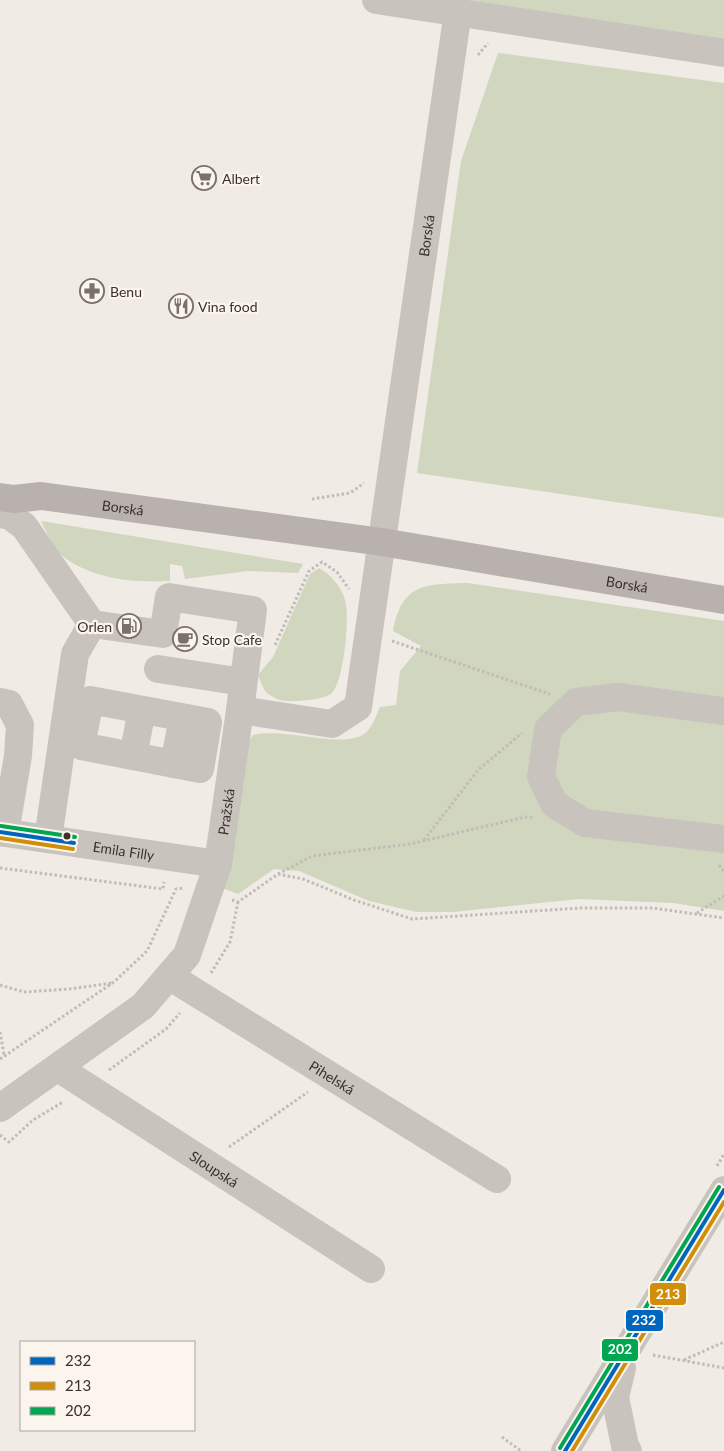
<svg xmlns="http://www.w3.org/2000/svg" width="724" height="1451" font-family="Lato,sans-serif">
<rect width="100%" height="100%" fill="#f0ebe5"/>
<path fill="#d1d6bf" d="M 469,0 L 724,0 L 724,42 Z
M 498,53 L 724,83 L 724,518 L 417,473 L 461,161 Z
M 41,521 L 303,564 L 298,573 L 248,571 L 185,579 L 182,566 L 170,564 L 170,581 C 134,583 89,579 60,554 C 52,547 46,530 41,521 Z
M 319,568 C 330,574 342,587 345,600 C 350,616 344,681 332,693 C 326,700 288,703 280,700 C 276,699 269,695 266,692 C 263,688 260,680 258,675 L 273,657 L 310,574 Z
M 468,583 L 724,621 L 724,911 L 673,903 L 579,899 L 453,912 L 416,912 L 369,901 L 299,871 L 274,869 L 238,894 L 224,889 L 246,745 L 253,735 C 286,728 330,746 358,737 C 371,733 375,718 380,707 L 396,705 L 400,671 L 421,646 L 393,631 C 402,583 425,584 468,583 Z"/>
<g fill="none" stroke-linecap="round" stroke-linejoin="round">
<path stroke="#c2bbb6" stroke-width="3" stroke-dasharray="2.5 2.5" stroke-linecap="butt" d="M 478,55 L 488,43
M 312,499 L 350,493 L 364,483
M 392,641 L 550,694
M 275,645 L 309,571 L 322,562 L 337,572 L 349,589
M 424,840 L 478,770 L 522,733
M 719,865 L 724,872
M 0,868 L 163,889 L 164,882
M 278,874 L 312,856 L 410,844 L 525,817 L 534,818
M 232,900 L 238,902 L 278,874 L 303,879 L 354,900 L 412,919 L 580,908 L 653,908 L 724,918
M 697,913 L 724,896
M 211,973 L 230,942 L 238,902
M 0,985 L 24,992 L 69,989 L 113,983
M 0,1032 L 4,1055
M 0,1059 L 114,982 L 147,951 L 176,889 L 184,888
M 109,1070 L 166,1029 L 180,1013
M 0,1135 L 9,1142 L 33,1120 L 63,1102
M 229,1147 L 308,1092
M 717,1166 L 724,1154
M 653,1355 L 724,1368
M 684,1360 L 724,1342
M 502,1437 L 521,1451"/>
<g stroke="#c9c3be" stroke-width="28">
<path d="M 376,0 L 724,53"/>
<path d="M 0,514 L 10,516 L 24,526 L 92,624 L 163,634 L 169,597 L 253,610 L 240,710"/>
<path d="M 158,669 L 243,682"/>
<path d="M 90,700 L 208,722 L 200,769 L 81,746 Z"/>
<path d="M 0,702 L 9,704 L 20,725 L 18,756 L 5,833"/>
<path d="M 724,711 L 618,697 L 576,702 L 548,729 L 541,776 L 554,804 L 585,823 L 724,839"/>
<path d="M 133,756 L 142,710"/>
<path d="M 174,764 L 183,718"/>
<path id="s1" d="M 0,832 L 218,864"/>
<path d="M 48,839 L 75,654 L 92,624"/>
<path id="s2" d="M 169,976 L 497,1179"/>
<path id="s3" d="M 58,1068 L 371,1269"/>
<path id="s4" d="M 0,1108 L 143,1006 L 187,955 L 218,864 L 240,710 L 332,724 L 358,707 L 458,11"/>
<path d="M 622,1368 L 615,1397 L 625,1446 L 628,1451"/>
<path d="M 565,1451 L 724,1190"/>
</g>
<path stroke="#b8b1ad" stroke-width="28" id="s5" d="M 0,497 L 14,499 L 41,496 L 382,542 L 724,600"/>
<defs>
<path id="bus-1" d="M 0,832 L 74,843
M 565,1451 L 724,1190"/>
<path id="bus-2" d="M 0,838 L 73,849
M 572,1451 L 724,1202"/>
<path id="bus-3" d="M 1,826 L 75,837
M 560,1448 L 719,1187"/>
</defs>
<use href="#bus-1" stroke="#fbf5ee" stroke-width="8"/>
<use href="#bus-2" stroke="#fbf5ee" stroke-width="8"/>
<use href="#bus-3" stroke="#fbf5ee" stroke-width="8"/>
<use href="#bus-1" stroke="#0065bd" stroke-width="4"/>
<use href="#bus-2" stroke="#d18e09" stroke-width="4"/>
<use href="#bus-3" stroke="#00a651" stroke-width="4"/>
</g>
<defs>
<symbol id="supermarket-ring" viewBox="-11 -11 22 22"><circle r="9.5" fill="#fbf5ee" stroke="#7a716c" stroke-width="1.5"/><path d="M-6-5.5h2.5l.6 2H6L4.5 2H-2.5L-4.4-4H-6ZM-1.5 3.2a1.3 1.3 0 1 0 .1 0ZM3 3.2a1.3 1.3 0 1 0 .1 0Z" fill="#7a716c"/></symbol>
<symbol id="pharmacy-ring" viewBox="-11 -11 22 22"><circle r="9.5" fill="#fbf5ee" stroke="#7a716c" stroke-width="1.5"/><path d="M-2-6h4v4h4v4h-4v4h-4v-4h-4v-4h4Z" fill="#7a716c"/></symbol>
<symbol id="restaurant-ring" viewBox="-11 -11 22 22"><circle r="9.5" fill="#fbf5ee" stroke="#7a716c" stroke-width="1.5"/><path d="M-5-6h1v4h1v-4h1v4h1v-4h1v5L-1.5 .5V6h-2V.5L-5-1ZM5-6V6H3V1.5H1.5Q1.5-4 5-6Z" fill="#7a716c"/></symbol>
<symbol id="fuel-ring" viewBox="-11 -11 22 22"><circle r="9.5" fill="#fbf5ee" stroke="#7a716c" stroke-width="1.5"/><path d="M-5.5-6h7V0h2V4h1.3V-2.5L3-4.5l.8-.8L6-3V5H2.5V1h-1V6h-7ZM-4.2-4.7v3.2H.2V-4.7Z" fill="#7a716c"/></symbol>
<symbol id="cafe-ring" viewBox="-11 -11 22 22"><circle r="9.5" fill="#fbf5ee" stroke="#7a716c" stroke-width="1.5"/><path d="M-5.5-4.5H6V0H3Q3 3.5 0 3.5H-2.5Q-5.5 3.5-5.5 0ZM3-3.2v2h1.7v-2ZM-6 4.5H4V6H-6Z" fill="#7a716c"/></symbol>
</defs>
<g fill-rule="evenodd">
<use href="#supermarket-ring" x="190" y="164" width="28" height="28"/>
<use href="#pharmacy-ring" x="78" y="277" width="28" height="28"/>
<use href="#restaurant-ring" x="167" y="292" width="28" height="28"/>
<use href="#fuel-ring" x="115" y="612" width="28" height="28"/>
<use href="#cafe-ring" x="171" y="625" width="28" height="28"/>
</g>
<circle fill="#3b302b" stroke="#fbf5ee" stroke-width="2" cx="67" cy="836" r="4.5"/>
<g text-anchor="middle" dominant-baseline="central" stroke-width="4.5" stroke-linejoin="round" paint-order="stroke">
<g font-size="14" fill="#3b302b" stroke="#fbf5ee" text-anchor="start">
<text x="222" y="178">Albert</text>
<text x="110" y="291">Benu</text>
<text x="198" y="306">Vina food</text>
<text x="112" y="626" text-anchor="end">Orlen</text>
<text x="202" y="639">Stop Cafe</text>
</g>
<g font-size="14" fill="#3b302b" stroke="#fbf5ee">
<text stroke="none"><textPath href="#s4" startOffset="1095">Borská</textPath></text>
<text stroke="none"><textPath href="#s5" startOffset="124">Borská</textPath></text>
<text stroke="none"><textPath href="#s5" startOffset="634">Borská</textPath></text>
<text stroke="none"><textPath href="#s4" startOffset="392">Pražská</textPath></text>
<text stroke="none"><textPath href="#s1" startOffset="125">Emila Filly</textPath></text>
<text stroke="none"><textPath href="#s2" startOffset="192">Pihelská</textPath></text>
<text stroke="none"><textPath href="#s3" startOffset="186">Sloupská</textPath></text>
</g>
</g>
<g stroke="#fbf5ee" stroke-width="2">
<rect x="649" y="1282" width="38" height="24" rx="5" fill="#d18e09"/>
<rect x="625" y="1309" width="39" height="23" rx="5" fill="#0065bd"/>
<rect x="601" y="1338" width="38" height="24" rx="5" fill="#00a651"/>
</g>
<g font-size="14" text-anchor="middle" font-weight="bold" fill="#fff">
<text x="668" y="1299">213</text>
<text x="644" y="1325">232</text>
<text x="620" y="1354">202</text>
</g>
<rect x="20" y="1341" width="175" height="90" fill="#fbf5ee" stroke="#aea6a0"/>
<rect x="30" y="1357" width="25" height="8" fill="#0065bd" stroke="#aea6a0"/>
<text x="65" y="1366" font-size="15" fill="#3b302b">232</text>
<rect x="30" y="1382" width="25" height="8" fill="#d18e09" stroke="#aea6a0"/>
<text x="65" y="1391" font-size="15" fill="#3b302b">213</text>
<rect x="30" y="1407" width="25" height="8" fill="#00a651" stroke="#aea6a0"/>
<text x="65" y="1416" font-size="15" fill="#3b302b">202</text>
</svg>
